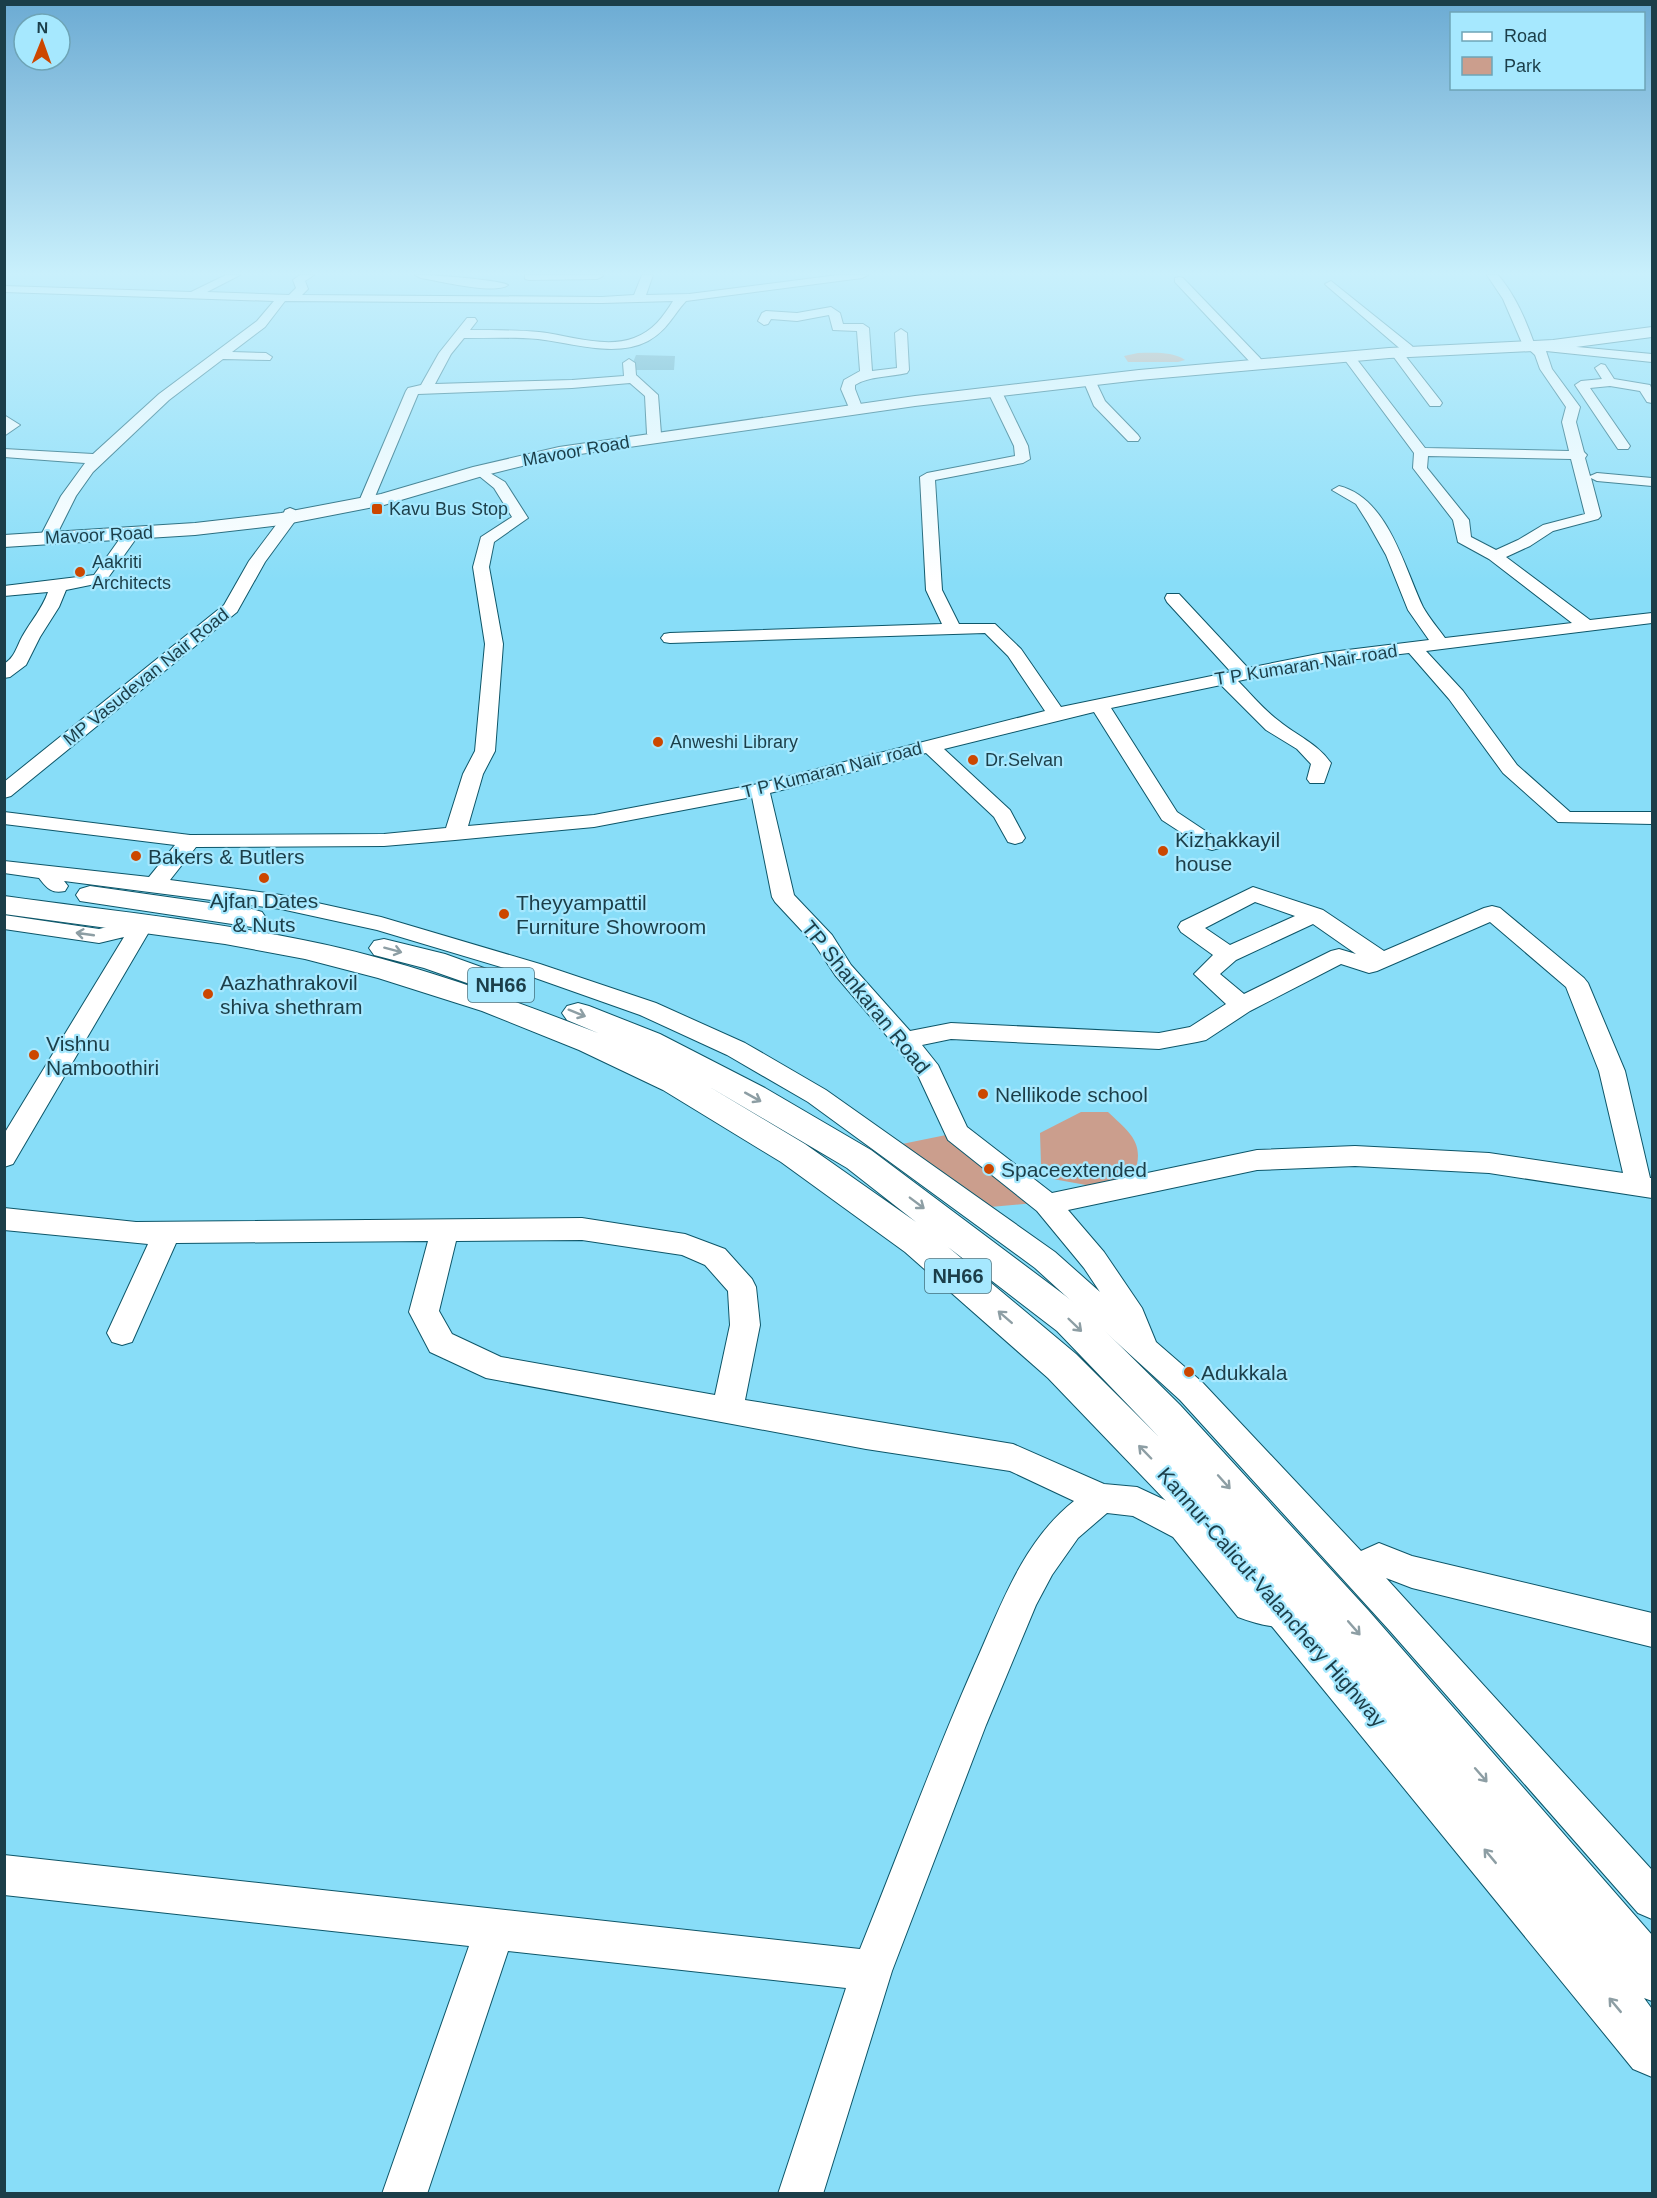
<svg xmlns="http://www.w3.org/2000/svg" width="1657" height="2198" font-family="Helvetica,sans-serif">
<rect width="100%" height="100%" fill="#88ddf8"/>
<path fill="#cb9e8d" d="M 1138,353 C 1153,353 1172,351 1185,360 L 1178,362 L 1128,362 L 1124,356 Z
M 1081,1112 L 1108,1112 C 1129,1132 1146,1143 1134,1174 L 1097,1187 L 1053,1179 L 1041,1164 L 1040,1133 Z
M 951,1134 L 1034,1203 L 957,1210 L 902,1144 Z"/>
<path fill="#539db4" d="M 636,355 L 675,356 L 674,370 L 630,370 Z"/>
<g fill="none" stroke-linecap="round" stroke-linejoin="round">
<defs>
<path id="minor" d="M 226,275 L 240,275 L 207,292 L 289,295 L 296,288 L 293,280 L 300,275 L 314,275 L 305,281 L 308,289 L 302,295 L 602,297 L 634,295 L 642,275 L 653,275 L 646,295 L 689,294 L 838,275 L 868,275 L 862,278 L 686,301 C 673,315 667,331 648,341 C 615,358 573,343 538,339 C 514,337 489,338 464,338 L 451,354 L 435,384 L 572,380 L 624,376 L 623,363 L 629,359 L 635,363 L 636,375 L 658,395 L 661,434 L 654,438 L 647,434 L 645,396 L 630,383 L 572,388 L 418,394 L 374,499 L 367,503 L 360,499 L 406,391 L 408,388 L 421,385 L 439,353 L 467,318 L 475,318 L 477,321 L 470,330 C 493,330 516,330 539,332 C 568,335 605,349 634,338 C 653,331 663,317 673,301 L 602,303 L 285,301 L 265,327 L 232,352 L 266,353 L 272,357 L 270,360 L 223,359 L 169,400 L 93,472 L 76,496 L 54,540 L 42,540 L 40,537 L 61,496 L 85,463 L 4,457 L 4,449 L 93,454 L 159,394 L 257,321 L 274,301 L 4,292 L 4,286 L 191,292 Z
M 415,275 C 428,274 501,280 508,285 C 495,295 439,281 421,278 Z
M 525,275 L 602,275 L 603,276 L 597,279 L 529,280 L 525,279 Z
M 1487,275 L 1498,275 C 1515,295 1525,318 1534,343 L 1652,354 L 1652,362 L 1546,351 L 1552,369 L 1580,407 L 1576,422 L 1584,452 L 1587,455 L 1585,458 L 1590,476 L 1597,473 L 1652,478 L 1652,486 L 1597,481 L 1591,478 L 1601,516 L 1598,519 L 1553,531 L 1530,546 L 1506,557 L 1590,620 L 1652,613 L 1652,623 L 1426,651 L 1463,691 L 1517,765 L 1570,812 L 1652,812 L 1652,824 L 1558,822 L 1503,773 L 1449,699 L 1409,653 L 1323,663 L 1238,681 C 1251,694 1264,710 1279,721 C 1297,736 1317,743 1331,763 L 1324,783 L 1310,783 L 1307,779 L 1311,764 L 1297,749 L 1266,730 L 1221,685 L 1111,708 L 1177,812 L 1219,840 L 1223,844 L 1219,848 L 1212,850 L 1205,848 L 1162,820 L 1094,712 L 944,749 L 1010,810 L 1025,838 L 1022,842 L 1015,844 L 1008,842 L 994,817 L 926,753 L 770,793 L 794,895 L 832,935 L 851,965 L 910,1031 L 951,1023 L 1159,1033 L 1190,1027 L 1226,1004 L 1194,974 L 1213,955 L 1181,932 L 1178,927 L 1181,922 L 1253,887 L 1323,910 L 1384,951 L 1484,908 L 1492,906 L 1500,908 L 1584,978 L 1588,983 L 1625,1071 L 1650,1178 L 1652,1178 L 1652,1198 L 1489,1173 L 1355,1166 L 1257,1170 L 1068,1210 L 1104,1252 L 1142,1308 L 1156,1342 L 1202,1382 L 1361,1551 L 1379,1543 L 1412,1556 L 1652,1613 L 1652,1647 L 1412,1588 L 1386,1578 L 1652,1870 L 1652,1919 L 1638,1913 L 1390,1631 L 1180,1400 L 1035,1268 L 808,1102 L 727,1055 L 640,1015 L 524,974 L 377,930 L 281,909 L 64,881 L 68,886 L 65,891 C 51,894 47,888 39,878 L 4,873 L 4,861 L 149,877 L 175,845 L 4,824 L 4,812 L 190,835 L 384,834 L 446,828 L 463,774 L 475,751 L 485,644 L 473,567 L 481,537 L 512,517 L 494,488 L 473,471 L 480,467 L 505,482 L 528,518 L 494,542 L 489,567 L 503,644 L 495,751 L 483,774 L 468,826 L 594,815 L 758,784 L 1045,711 L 1008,656 L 985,633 L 670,643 L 664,642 L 661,638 L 664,634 L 670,633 L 942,624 L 926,590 L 920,477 L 927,473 L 1015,456 L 1014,446 L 988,392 L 995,388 L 1002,392 L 1028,446 L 1030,459 L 1023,463 L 935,480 L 942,590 L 959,624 L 995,624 L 1021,649 L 1061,707 L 1231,672 L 1167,602 L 1165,598 L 1167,594 L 1179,594 L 1248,668 L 1323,653 L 1429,640 L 1408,610 L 1386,555 L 1368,523 L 1356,504 L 1332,490 L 1339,486 C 1388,498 1404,567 1423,607 C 1429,618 1438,628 1445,638 L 1572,623 L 1489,559 L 1458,542 L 1453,520 L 1413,468 L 1414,453 L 1342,356 L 1344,353 L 1352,353 L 1425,448 L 1569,451 L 1562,422 L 1566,407 L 1540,369 L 1535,355 L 1522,343 L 1503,299 ZM 1428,456 L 1571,459 L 1585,514 L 1543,525 L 1518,540 L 1496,550 L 1471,537 L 1469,520 L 1427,468 ZM 752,797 L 772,897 L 775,902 L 815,945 L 835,975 L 915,1069 L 948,1140 L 1037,1211 L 1084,1268 L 1100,1292 L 1055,1252 L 826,1090 L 745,1043 L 656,1003 L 540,964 L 381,917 L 281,895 L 170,880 L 196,847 L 384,846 L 455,840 L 594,827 ZM 1255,902 L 1295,916 L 1230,945 L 1205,928 ZM 1490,922 L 1566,987 L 1599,1071 L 1623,1173 L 1489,1153 L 1355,1146 L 1257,1150 L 1052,1193 L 967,1127 L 938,1065 L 922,1045 L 951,1039 L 1159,1049 L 1197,1042 L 1206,1040 L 1250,1011 L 1341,964 L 1369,973 L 1377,971 ZM 1313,924 L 1356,954 L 1339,949 L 1331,951 L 1244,994 L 1220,974 L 1236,960 Z
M 1179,277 L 1183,278 L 1260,358 L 1262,361 L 1260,364 L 1252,364 L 1175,282 L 1175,278 Z
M 1331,281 L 1412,346 L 1414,349 L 1412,352 L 1404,352 L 1327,286 L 1325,284 Z
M 831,307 L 840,313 L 843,324 L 863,324 L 869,328 L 872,371 L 897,368 L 895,333 L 901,329 L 907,333 L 909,370 L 907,373 C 890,377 869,376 855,385 L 855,389 L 862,407 L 860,410 L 850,410 L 841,389 L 844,380 L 860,371 L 857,331 L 833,330 L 829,315 L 797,321 L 771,319 L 768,324 L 764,325 L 758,321 L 762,313 L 766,311 L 797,313 Z
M 1396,348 L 1400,349 L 1440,400 L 1442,403 L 1440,406 L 1430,406 L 1390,352 Z
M 1601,364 L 1605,365 L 1614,379 L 1650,385 L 1652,390 L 1652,403 L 1647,402 L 1640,391 L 1610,386 L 1590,388 L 1630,446 L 1628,449 L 1618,449 L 1575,385 L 1581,381 L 1602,379 L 1595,368 Z
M 1089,376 L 1095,380 L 1105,401 L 1138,435 L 1140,438 L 1138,441 L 1128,441 L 1094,406 L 1083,380 Z
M 4,415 L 20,425 L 4,436 Z
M 290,508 L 295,510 L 298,517 L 265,562 L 237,612 L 11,796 L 4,798 L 4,782 L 224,605 L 249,561 L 282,517 L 285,510 Z
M 132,528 L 140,533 L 105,582 L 66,590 L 59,607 L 40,637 L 26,665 L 10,677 L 4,678 L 4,664 C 15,657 16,648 22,637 C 31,621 42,609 48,592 L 4,596 L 4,586 L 94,575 L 126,530 Z
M 4,915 L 99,929 L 142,918 L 150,920 L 153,925 L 13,1164 L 4,1167 L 4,1134 L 124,937 L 99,943 L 4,929 Z
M 4,1208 L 136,1222 L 582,1218 L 685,1234 L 725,1249 L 752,1279 L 756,1287 L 760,1325 L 745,1400 L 1013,1444 L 1104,1484 L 1137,1487 L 1197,1515 L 1260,1590 L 1299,1600 L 1304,1612 L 1299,1624 C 1280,1631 1257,1624 1238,1617 L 1173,1537 L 1133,1516 L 1107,1513 L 1078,1538 L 1052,1575 L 1036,1605 L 986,1725 L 892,1971 L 823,2194 L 778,2194 L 846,1988 L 508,1951 L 427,2194 L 382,2194 L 469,1946 L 4,1895 L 4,1855 L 860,1949 C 898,1855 933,1759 974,1666 C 1000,1608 1022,1542 1074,1501 L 1010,1471 L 866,1449 L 486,1378 L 430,1352 L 409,1312 L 428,1241 L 176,1243 L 132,1342 L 122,1345 L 112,1342 L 107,1333 L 148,1244 L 4,1230 ZM 582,1240 L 682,1255 L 705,1265 L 728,1291 L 730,1325 L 715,1395 L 501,1357 L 452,1334 L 439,1311 L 456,1241 Z"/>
<path id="major" d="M 1652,327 L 1652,337 L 1553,350 L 1389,358 L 1139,380 L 915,406 L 559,457 L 486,475 L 384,505 L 281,525 L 195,535 L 4,547 L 4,535 L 195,523 L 281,513 L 381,494 L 473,467 L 559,447 L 915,396 L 1139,370 L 1389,348 L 1553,340 Z"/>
<path id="highway" d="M 90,886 L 252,909 L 262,912 L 266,918 L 262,924 L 252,927 L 80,901 L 76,895 L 80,889 Z
M 4,896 C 104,910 204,920 303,940 C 404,960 502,996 598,1033 L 567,1020 L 562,1013 L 567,1006 L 578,1003 L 589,1006 L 660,1034 L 765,1088 L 871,1150 L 1083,1309 L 1180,1405 L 1368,1610 L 1652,1935 L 1652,2001 L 1644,1998 L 1652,2009 L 1652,2077 L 1633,2069 L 1190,1526 L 1048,1378 L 905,1252 L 781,1162 L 663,1090 L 579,1050 L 482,1011 L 378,978 L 305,959 L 225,944 L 4,914 ZM 708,1086 L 847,1168 L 916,1222 L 805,1144 ZM 948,1247 L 1057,1331 L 1159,1437 L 1076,1354 Z
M 384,939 L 445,954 L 495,972 L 499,979 L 495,986 L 484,989 L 424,968 L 374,955 L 369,948 L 374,941 Z"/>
</defs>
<use href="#minor" stroke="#0d5669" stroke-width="2"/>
<use href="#major" stroke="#0d5669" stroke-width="2"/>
<use href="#highway" stroke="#0d5669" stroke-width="2"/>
<use href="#minor" fill="#fff" fill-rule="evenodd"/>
<use href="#major" fill="#fff" fill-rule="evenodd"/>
<use href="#highway" fill="#fff" fill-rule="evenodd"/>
</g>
<defs><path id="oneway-shaft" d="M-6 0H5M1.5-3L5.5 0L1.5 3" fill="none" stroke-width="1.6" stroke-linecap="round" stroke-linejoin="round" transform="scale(1.5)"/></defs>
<g stroke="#8d9ea4">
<use href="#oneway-shaft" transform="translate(85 934) rotate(-172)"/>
<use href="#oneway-shaft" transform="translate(393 950) rotate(15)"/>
<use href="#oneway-shaft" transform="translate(577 1013) rotate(22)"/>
<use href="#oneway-shaft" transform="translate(753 1097) rotate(29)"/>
<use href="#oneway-shaft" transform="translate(917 1203) rotate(37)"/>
<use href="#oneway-shaft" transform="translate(1005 1317) rotate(-139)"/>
<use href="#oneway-shaft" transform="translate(1075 1325) rotate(44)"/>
<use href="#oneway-shaft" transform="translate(1145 1452) rotate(-134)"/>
<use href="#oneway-shaft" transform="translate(1224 1482) rotate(48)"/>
<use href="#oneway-shaft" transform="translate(1354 1628) rotate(49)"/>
<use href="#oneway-shaft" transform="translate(1481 1775) rotate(49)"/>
<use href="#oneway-shaft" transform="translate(1490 1856) rotate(-130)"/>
<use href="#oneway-shaft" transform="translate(1615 2005) rotate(-130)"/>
</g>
<linearGradient id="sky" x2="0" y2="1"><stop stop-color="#6cabd3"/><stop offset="0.47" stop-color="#c9f0fc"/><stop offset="1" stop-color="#c9f0fc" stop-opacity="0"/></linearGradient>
<rect width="1657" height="582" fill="url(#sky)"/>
<g fill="#cc4700" stroke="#a6e8fe" stroke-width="2">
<rect x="371" y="503" width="12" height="12" rx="3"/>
<circle cx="80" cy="572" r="6"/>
<circle cx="658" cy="742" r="6"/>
<circle cx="973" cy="760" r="6"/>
<circle cx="1163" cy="851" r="6"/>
<circle cx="136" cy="856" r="6"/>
<circle cx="264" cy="878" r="6"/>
<circle cx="504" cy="914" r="6"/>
<circle cx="208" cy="994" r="6"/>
<circle cx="34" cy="1055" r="6"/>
<circle cx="983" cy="1094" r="6"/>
<circle cx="989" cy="1169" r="6"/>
<circle cx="1189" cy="1372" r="6"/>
</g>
<g text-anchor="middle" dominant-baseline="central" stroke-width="4.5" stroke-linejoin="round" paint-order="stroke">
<g font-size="18" fill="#1b3e49" stroke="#a6e8fe">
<text transform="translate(576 451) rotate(-10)">Mavoor Road</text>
<text transform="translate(99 535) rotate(-3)">Mavoor Road</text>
<text transform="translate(1306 665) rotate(-9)">T P Kumaran Nair road</text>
<text transform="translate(146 677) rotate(-39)">MP Vasudevan Nair Road</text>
<text transform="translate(832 770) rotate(-14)">T P Kumaran Nair road</text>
</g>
<g font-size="18" fill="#1b3e49" stroke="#a6e8fe" text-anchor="start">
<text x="389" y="509">Kavu Bus Stop</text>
<text x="92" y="562">Aakriti<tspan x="92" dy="21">Architects</tspan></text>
<text x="670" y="742">Anweshi Library</text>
<text x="985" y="760">Dr.Selvan</text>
</g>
<g fill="#a6e8fe" stroke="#45717f" stroke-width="1.5">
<rect x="468" y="968" width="66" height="34" rx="4.5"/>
<rect x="925" y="1259" width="66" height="34" rx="4.5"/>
</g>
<g font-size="20" font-weight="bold" fill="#1b3e49">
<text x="501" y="985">NH66</text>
<text x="958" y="1276">NH66</text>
</g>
<g font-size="21" fill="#1b3e49" stroke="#a6e8fe" text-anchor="start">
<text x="1175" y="839">Kizhakkayil<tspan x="1175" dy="24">house</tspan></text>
<text x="148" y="856">Bakers &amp; Butlers</text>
<text x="264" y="900" text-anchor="middle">Ajfan Dates<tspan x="264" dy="24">&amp; Nuts</tspan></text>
<text x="516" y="902">Theyyampattil<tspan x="516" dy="24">Furniture Showroom</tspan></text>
<text x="220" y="982">Aazhathrakovil<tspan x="220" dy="24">shiva shethram</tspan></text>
<text x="46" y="1043">Vishnu<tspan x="46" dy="24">Namboothiri</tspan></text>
<text x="995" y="1094">Nellikode school</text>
<text x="1001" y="1169">Spaceextended</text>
<text x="1201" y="1372">Adukkala</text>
</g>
<g font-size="21" fill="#1b3e49" stroke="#a6e8fe">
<text transform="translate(866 997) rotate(51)">TP Shankaran Road</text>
<text transform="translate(1272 1597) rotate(49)">Kannur-Calicut-Valanchery Highway</text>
</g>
</g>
<rect width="1657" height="2198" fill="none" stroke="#1b3e49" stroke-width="12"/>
<rect x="1450" y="12" width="195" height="78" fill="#a6e8fe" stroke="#6ea4b6" stroke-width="1.5"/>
<rect x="1462" y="32" width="30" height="9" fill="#ffffff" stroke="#6ea4b6" stroke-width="1.5"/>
<text x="1504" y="42" font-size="18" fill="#1b3e49">Road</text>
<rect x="1462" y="57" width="30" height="18" fill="#cb9e8d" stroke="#6ea4b6" stroke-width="1.5"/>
<text x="1504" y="72" font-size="18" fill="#1b3e49">Park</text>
<g transform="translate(42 42) rotate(1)"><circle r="28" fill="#a6e8fe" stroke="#6ea4b6" stroke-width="1.5"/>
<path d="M0-4.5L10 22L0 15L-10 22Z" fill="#cc4700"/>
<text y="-9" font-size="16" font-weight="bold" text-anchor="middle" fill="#1b3e49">N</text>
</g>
</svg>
